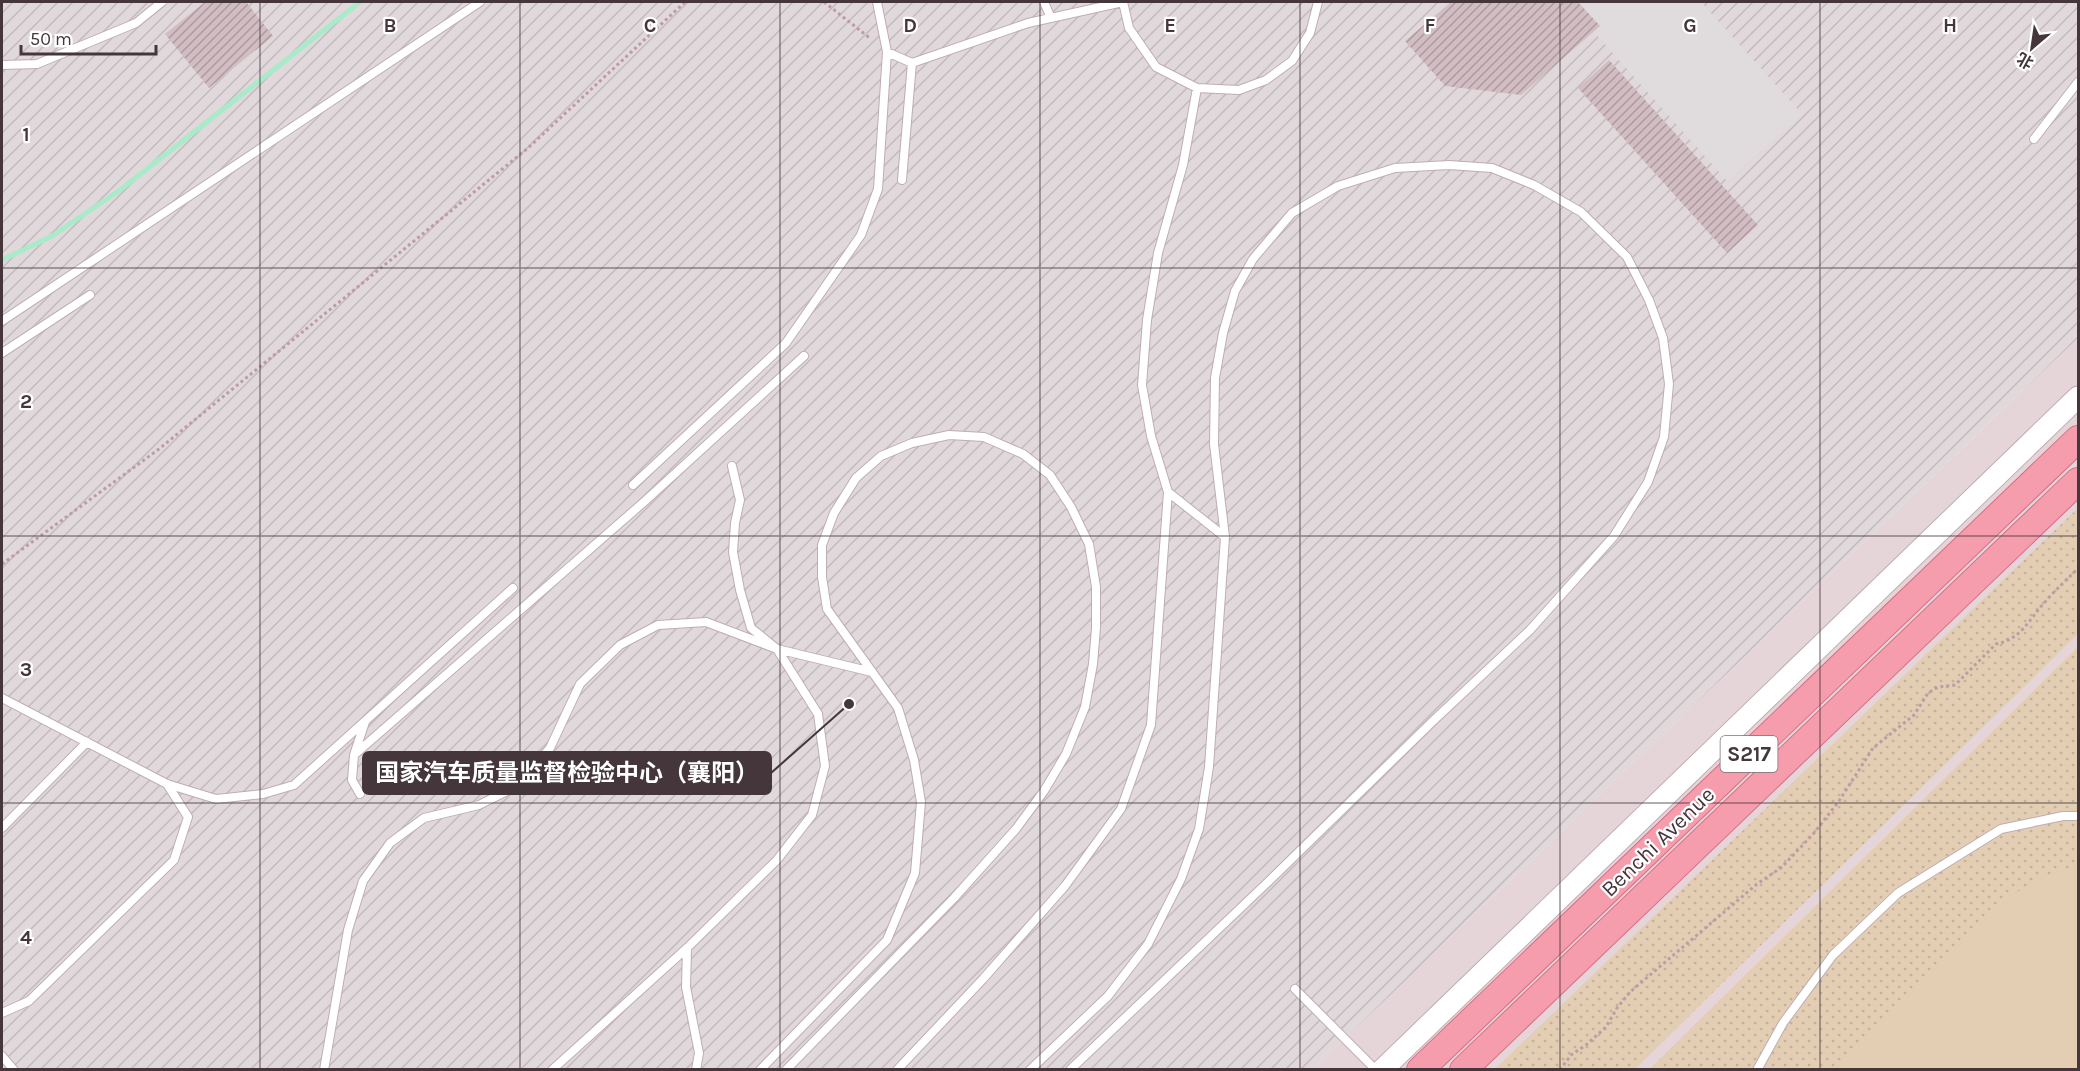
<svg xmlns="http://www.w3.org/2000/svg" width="2080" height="1071" font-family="Karla,'Noto Sans SC',sans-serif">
<defs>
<pattern id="industrial-furrows" width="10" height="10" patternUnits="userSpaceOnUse" patternTransform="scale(1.5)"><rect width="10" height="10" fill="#e1d8db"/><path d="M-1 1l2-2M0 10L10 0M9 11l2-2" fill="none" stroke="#c2babd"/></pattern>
<pattern id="grass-dots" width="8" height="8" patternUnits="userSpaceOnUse" patternTransform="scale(1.5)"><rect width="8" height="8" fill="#e3cdb3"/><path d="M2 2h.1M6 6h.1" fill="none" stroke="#c4b19b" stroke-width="1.8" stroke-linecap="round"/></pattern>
<pattern id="building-hatch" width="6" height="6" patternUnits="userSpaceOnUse" patternTransform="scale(1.5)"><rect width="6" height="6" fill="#d2bdc3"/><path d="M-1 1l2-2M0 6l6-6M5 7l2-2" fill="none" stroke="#ac9a9f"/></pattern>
</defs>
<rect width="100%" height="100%" fill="#f2e7e9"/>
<path fill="#e5d5d9" d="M 2078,338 L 2078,1069 L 1313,1069 Z"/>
<path fill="url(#industrial-furrows)" d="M 2,2 L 2078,2 L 2078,338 L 1313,1069 L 2,1070 Z"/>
<path fill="url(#grass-dots)" d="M 2078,508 L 2078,634 L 1635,1069 L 1495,1069 Z
M 2078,647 L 2078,1069 L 1650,1069 Z"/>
<path fill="#e3cdb3" d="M 2070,868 L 2078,869 L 2078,1069 L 1831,1069 L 2012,895 L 2040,878 Z"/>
<path fill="#e0dbdd" d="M 1578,2 L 1701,2 L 1802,114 L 1727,181 L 1594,32 L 1600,26 Z"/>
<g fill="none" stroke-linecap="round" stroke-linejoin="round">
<path stroke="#a8eac9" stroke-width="5" d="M 2,260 L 52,236 L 120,190 L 360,2"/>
</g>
<path fill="url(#building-hatch)" d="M 205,2 L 246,2 L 273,36 L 209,88 L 165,34 Z
M 1451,2 L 1578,2 L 1600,26 L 1521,95 L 1445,86 L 1405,41 Z
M 1609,60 L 1758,225 L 1727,253 L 1578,88 Z"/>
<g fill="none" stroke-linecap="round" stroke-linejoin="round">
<defs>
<path id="service" d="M 1044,2 L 1051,18
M 1123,2 L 1129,28 L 1156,67 L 1197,88 L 1239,90 L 1266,80 L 1292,61 L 1310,33 L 1318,2
M 887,52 L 912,63
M 2,65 L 37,64 L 136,23 L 162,2
M 1197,88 L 1183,165 L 1158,253 L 1147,320 L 1142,385 L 1151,436 L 1168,492 L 1225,537
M 2034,139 L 2078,82
M 902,180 L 912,63 L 1028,23 L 1123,2
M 2,321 L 480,2
M 2,353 L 90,295
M 732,466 L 740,500 L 735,523 L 733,552 L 740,590 L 751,628 L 777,649 L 872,672
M 633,485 L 786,343 L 861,235 L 878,189 L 887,52 L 877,2
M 2,698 L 167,784 L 216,799 L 263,794 L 294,785 L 513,588
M 354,755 L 365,722
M 360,794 L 352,780 L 354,755 L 645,501 L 804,356
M 2,828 L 87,742
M 687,948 L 686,987 L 699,1053 L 696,1070
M 1295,989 L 1376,1070
M 2,1013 L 29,1001 L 174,860 L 188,817 L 167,784
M 2,1056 L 14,1070
M 324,1070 L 348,930 L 363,881 L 390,843 L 424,818 L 479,805 L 517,786 L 550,748 L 580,684 L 620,645 L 658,625 L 706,622 L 777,649 L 818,714 L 825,766 L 812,815 L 777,860 L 687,948 L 552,1070
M 760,1070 L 887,940 L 915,873 L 921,802 L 914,760 L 898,708 L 827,609 L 822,577 L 822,545 L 834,513 L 856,478 L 881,456 L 912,443 L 949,435 L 984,437 L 1023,454 L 1050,475 L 1071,507 L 1089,544 L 1096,587 L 1096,628 L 1093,664 L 1085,707 L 1066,754 L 1044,791 L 1016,829 L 954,898 L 786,1070
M 897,1070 L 983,979 L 1065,886 L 1121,809 L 1151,725 L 1168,492
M 1030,1070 L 1108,996 L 1148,944 L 1181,879 L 1199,829 L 1209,767 L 1225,537 L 1214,444 L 1215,378 L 1223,333 L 1235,291 L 1253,259 L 1292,213 L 1338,186 L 1395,168 L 1449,165 L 1492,168 L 1534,185 L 1581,212 L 1627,257 L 1649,300 L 1663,338 L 1669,384 L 1664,437 L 1648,482 L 1614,536 L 1530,630 L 1433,721 L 1269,881 L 1070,1070
M 1757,1070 L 1783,1023 L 1833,955 L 1898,893 L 2001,829 L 2063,816 L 2078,816"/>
<path id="tertiary" d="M 1382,1070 L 2078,397"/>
<path id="primary" d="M 1420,1070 L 2078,439
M 1463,1070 L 2078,481"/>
</defs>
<use href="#service" stroke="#bfadb2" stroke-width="10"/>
<use href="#tertiary" stroke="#bfadb2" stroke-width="23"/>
<use href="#primary" stroke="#d96d84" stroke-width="28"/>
<path stroke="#bd9ca5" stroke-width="3" stroke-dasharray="3 3" stroke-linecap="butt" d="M 824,2 L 871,39
M 2,564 L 159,449 L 528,148 L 685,2
M 1560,1070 L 1571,1055 L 1586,1045 L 1606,1027 L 1617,1008 L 1630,992 L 1757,884 L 1782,867 L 1814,833 L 1839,801 L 1873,748 L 1914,715 L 1928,693 L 1938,687 L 1955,685 L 1996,644 C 2022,639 2029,619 2045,602 C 2055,590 2067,580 2078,568"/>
<use href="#service" stroke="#fff" stroke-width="8"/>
<use href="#tertiary" stroke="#fff" stroke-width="21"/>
<use href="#primary" stroke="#f59cad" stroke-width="26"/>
</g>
<path fill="none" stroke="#44363a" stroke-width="1.5" stroke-opacity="0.55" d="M 260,2 L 260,1070M 520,2 L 520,1070M 780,2 L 780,1070M 1040,2 L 1040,1070M 1300,2 L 1300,1070M 1560,2 L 1560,1070M 1820,2 L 1820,1070M 2,268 L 2078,268M 2,536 L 2078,536M 2,803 L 2078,803"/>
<g text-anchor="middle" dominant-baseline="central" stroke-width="4.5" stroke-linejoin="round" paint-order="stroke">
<rect fill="#fff" stroke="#7c7275" stroke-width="1.5" x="1720.5" y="736" width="57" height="36" rx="4.5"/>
<g font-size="21" font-weight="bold" fill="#44363a">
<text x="1749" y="754">S217</text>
</g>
<g font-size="22" fill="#44363a" stroke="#fff">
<text transform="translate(1658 842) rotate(-44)">Benchi Avenue</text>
</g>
</g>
<g font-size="20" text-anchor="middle" font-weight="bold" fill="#44363a" stroke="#fff" stroke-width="4.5" stroke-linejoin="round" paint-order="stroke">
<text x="390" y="32">B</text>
<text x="650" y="32">C</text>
<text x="910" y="32">D</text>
<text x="1170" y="32">E</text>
<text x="1430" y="32">F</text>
<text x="1690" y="32">G</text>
<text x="1950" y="32">H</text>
<text x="26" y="141">1</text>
<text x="26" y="408">2</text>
<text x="26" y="676">3</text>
<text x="26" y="944">4</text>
</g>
<path fill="none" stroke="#44363a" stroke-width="2" d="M849 704L771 773"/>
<circle fill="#44363a" stroke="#fff" stroke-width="2" cx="849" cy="704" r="6"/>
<rect fill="#44363a" stroke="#44363a" stroke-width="2" x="363" y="752" width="408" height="42" rx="6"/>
<g font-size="24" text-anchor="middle" font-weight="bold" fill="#fff">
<text x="567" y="781">国家汽车质量监督检验中心（襄阳）</text>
</g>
<rect width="2080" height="1071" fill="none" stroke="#44363a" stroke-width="6"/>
<g transform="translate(2032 48) rotate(209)" stroke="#ffffff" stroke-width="4.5" paint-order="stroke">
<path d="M0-4.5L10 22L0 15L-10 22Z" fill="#44363a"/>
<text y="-9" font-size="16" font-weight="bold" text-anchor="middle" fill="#44363a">北</text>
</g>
<path d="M21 45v9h135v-9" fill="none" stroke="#44363a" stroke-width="3"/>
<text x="30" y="45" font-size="18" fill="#44363a" stroke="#ffffff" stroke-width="4.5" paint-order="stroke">50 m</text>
</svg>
